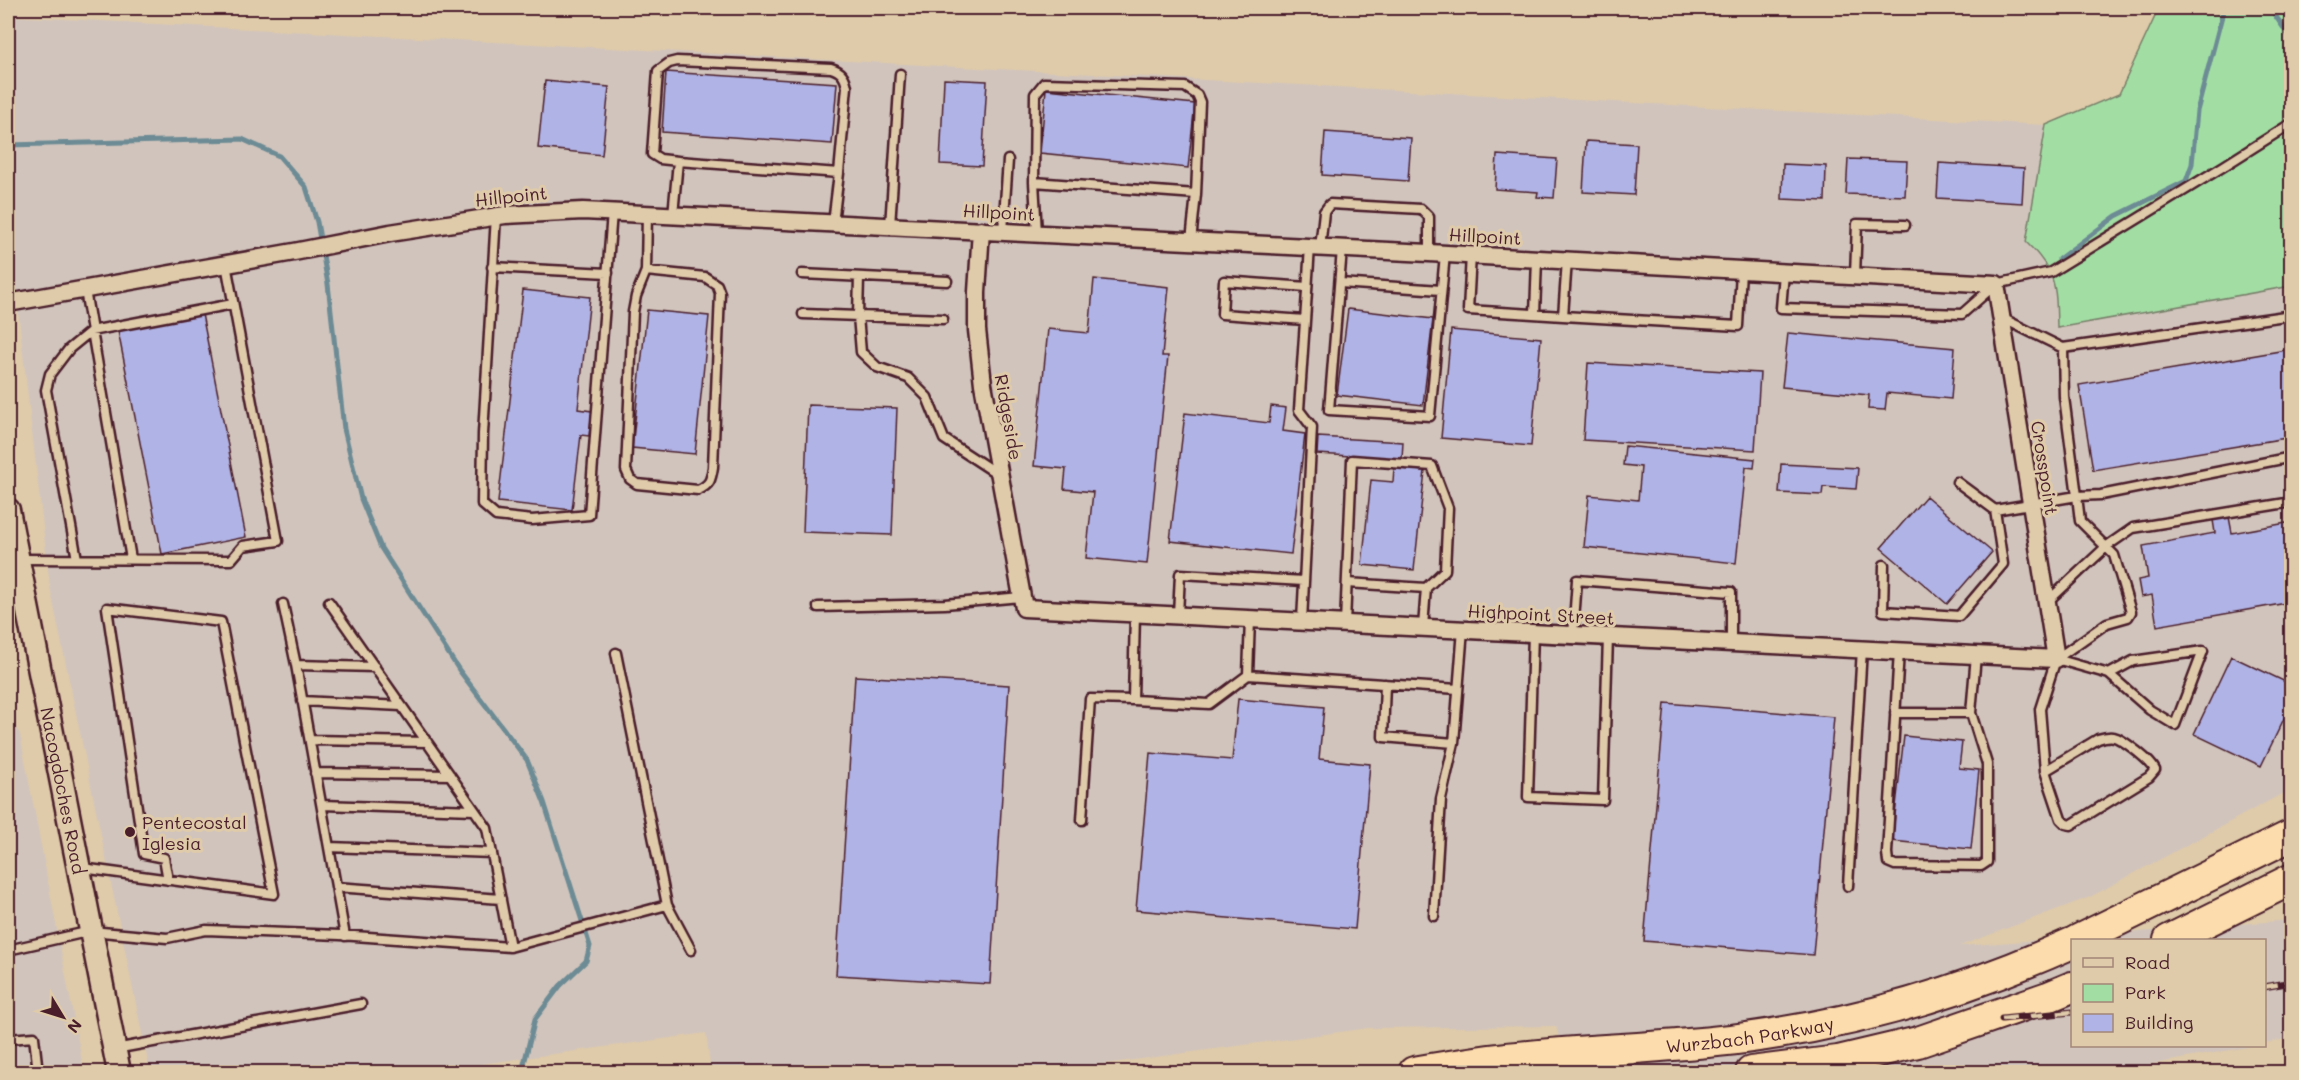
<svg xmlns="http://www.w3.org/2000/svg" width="2299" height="1080" font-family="Mali,sans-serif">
<rect width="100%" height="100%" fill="#dfcbaa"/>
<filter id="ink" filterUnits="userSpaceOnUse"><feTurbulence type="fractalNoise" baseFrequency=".0167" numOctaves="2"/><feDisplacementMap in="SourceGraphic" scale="12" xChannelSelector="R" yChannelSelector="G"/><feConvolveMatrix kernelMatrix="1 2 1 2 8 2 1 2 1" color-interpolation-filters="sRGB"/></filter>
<g filter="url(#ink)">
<path fill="#d1c4bc" d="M 8,16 L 2046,125 L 2026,242 L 2044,260 L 2056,290 L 2057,328 L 2291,286 L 2291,789 L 2090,897 L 1960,946 L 2291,920 L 2291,1038 L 2265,1043 L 2264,940 L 2072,940 L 2072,1046 L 2253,1046 L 2109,1072 L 1567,1072 L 1556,1026 L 1369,1028 L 1045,1072 L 711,1072 L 706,1033 L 423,1072 L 150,1072 L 50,587 L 8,224 Z
M 8,675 L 8,716 L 20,734 L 84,1072 L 8,1072 Z"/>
<path fill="#a2dea4" stroke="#767e68" stroke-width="1.5" d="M 2159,8 L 2291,8 L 2291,286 L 2057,328 C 2056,286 2057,272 2026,242 L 2046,125 L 2119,94 Z"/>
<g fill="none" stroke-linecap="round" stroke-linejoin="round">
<path stroke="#6c8b94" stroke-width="5" d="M 2270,8 L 2292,40
M 8,145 L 242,139 L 279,156 L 306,187 L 317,222 L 328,284 L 344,429 L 361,499 L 381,548 L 459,670 L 527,760 L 544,802 L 590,946 L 586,961 L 560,986 L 535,1019 L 522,1072
M 2059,259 L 2116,216 L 2186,181 L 2192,164 L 2197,111 L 2224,8"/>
</g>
<path fill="#b0b3e5" stroke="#4a1f2b" stroke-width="1.5" d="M 666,72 L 837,83 L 832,144 L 662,132 Z
M 944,79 L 987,81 L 982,166 L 940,164 Z
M 545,81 L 609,87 L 602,155 L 538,148 Z
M 1046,89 L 1195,104 L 1188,168 L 1040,153 Z
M 1325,132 L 1411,138 L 1408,181 L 1322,175 Z
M 1586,141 L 1637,144 L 1634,195 L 1583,192 Z
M 1497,155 L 1557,159 L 1554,198 L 1537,197 L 1538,192 L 1495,189 Z
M 1848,159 L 1907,161 L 1905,196 L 1846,194 Z
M 1939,163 L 2024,168 L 2022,203 L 1937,198 Z
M 1783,164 L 1826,166 L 1825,201 L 1782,199 Z
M 1094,279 L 1169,287 L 1162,356 L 1168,356 L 1147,564 L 1086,558 L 1093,492 L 1064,489 L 1066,469 L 1034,466 L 1048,329 L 1089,333 Z
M 523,290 L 590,297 L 578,409 L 592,411 L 589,436 L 581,435 L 572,510 L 498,502 Z
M 1348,309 L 1433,319 L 1423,405 L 1337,395 Z
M 647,310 L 709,316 L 695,454 L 632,448 Z
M 202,314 L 246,537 L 162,554 L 118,331 Z
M 1451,330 L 1541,338 L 1531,446 L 1441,438 Z
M 1788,333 L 1955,348 L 1951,399 L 1887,393 L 1885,410 L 1868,409 L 1869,395 L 1782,387 Z
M 2292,349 L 2292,437 L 2093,470 L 2079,385 Z
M 1588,363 L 1760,373 L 1755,450 L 1583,440 Z
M 808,405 L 897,408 L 892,535 L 803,532 Z
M 1271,406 L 1286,408 L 1283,431 L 1305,434 L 1291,554 L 1170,541 L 1185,413 L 1269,423 Z
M 1318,437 L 1403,442 L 1402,459 L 1317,454 Z
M 1625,446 L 1755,459 L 1754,468 L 1746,467 L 1736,563 L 1584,547 L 1589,495 L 1638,500 L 1641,467 L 1623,465 Z
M 1781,464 L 1858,468 L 1856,489 L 1823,487 L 1822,495 L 1779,493 Z
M 1394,468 L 1425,471 L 1414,570 L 1362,565 L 1371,480 L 1393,482 Z
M 1926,496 L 1992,552 L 1947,604 L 1881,548 Z
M 2229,517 L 2232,533 L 2292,522 L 2292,602 L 2157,626 L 2152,595 L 2141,597 L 2138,580 L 2148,578 L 2143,546 L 2215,533 L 2213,520 Z
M 2231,656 L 2292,685 L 2292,702 L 2261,766 L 2194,734 Z
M 855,676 L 1009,685 L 990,984 L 836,975 Z
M 1238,699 L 1324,707 L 1319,759 L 1370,764 L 1355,929 L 1136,910 L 1150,753 L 1232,760 Z
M 1665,703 L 1834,717 L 1813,955 L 1644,941 Z
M 1904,736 L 1962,742 L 1959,768 L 1979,770 L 1971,849 L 1892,841 Z"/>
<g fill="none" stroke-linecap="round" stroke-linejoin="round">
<defs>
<path id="service" d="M 678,161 L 660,159 L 652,154 L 658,71 L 669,63 L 677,61 L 831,68 C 841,71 845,76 847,87 L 839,173
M 1034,182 L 1035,94 L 1044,83 L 1185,87 L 1197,95 L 1200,102 L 1196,194
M 673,215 L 678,161 L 839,173 L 833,223
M 496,216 L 483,434 L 482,504 L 496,516 L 532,520 L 589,515 L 612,212
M 890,226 L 900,74
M 1003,231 L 1008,160
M 1037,233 L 1034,182 L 1196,194 L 1191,241
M 1320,248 L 1324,212 L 1330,204 L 1421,209 L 1429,217 L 1429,253
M 1342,249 L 1329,410 L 1430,416 L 1445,254
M 1471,255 L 1468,310 L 1563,316 L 1567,260
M 492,267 L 608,273
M 646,271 L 705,277 L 717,285 L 720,293 L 713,467 C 711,480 710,485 698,490 L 637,484 L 630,479 L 626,470 L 633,312 L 636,296 L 646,271 L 647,214
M 1784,273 L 1781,308 L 1962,314 L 1996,284 L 2051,272 L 2224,166 L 2292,123
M 802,274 L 947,281
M 1855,275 L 1857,224 L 1905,225
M 859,277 L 858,316 L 861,352 L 877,367 L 908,378 L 927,397 L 944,439 L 999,475
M 1340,283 L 1441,290
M 85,290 L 131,559
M 803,314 L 943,319
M 1535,314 L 1537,259
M 1563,316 L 1738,326 L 1741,270
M 1305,320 L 1222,314 L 1224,281 L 1307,287
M 2063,348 L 2292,315
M 1957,482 L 1995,510 L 2077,496 L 2064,397 L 2063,348 L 2002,318
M 20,559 L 231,560 L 243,546 L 278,541 L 226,264
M 77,559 L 46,390 L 50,374 L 69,349 L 91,331 L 233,304
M 1884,565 L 1883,611 L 1959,616 L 2003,564 L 1995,510
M 1347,583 L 1426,588
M 2047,602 L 2107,546 L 2133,528 L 2292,502
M 283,604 L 296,665
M 818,607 L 945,604 L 1021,597
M 1135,613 L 1133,700 L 1209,704 L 1248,675 L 1250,619
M 1178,615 L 1180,574 L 1304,581
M 1302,621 L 1312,427 L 1299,410 L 1310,247
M 1345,623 L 1352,460 L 1432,466 L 1448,508 L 1445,570 L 1426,588 L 1423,627
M 1533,633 L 1528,797 L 1603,800 L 1608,637
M 1573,635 L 1577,580 L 1731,592 L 1731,643
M 1899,651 L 1887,853 L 1888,862 L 1895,865 L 1981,866 L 1987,862 L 1987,764 L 1971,713 L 1976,655
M 616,653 L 667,905
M 2056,659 L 2109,674 L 2150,710 L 2175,725 L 2203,651 L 2133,661 L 2109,674
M 1248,675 L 1458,689
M 1385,684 L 1383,737 L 1454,743
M 302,701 L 401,706
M 1895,713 L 1971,713
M 310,740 L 427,742
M 2045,771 L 2098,739 C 2104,737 2111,735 2117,738 C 2127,743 2150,760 2155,770 L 2149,777 L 2071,825 L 2066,824 L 2061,819 L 2045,771 L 2040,709 L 2056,659 L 2107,623 L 2128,617 L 2131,612 L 2114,555 L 2080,521 L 2077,496 L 2101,495 L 2292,457
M 315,773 L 450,775
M 322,805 L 474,810
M 1082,820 L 1090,699 L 1133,700
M 329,847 L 492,853
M 82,868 L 274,894 L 221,622 L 107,608 L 144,854 L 164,858 L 168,880
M 1848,886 L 1862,649
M 336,887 L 501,899
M 1434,916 L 1441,799 L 1454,743 L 1463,629
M 345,936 L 296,665 L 375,667
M 510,947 L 667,905 L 691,950
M 8,950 L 91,931 L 167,938 L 206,930 L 340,935 L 510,947 L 487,828 L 329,602
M 8,1039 L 34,1037 L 38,1072
M 115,1049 L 361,1004"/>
<path id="minor" d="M 8,303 L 294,252 L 390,233 L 505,215 L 583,211 L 1429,253 L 1996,284 L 2056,659 L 1024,608 L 983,384 L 977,330 L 977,292 L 981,230"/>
<g id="secondary">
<path id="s1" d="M 8,510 L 119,1072"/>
</g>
<g id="motorway">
<path d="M 2078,940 L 2292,835"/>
<path d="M 2169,940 L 2292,879"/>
<path id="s2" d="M 1414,1072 C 1449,1066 1483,1060 1518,1057 C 1594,1049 1670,1048 1745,1038 C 1859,1023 1968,990 2072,943"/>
<path d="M 1751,1072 L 1838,1061 L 1918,1042 L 2048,997 L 2072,987"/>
</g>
</defs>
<use href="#service" stroke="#4a1f2b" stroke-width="13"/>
<use href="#minor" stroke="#4a1f2b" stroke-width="21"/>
<use href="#secondary" stroke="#4a1f2b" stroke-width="27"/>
<use href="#motorway" stroke="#4a1f2b" stroke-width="34"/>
<use href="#service" stroke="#dfcbaa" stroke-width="8"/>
<use href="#minor" stroke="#dfcbaa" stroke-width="16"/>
<use href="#secondary" stroke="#dfcbaa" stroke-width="22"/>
<use href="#motorway" stroke="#fcdcac" stroke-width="30"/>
<defs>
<path id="rail" d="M 2264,987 L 2292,982
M 2002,1019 L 2072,1012"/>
</defs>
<use href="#rail" stroke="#4a1f2b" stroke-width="7"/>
<use href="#rail" stroke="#dfcbaa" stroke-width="4.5" stroke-dasharray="14" stroke-linecap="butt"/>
</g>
</g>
<circle fill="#4a1f2b" stroke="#dfcbaa" stroke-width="2" cx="130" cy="832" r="6"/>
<g text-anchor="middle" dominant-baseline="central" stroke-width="6" stroke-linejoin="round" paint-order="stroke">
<g font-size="18" fill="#4a1f2b" stroke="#dfcbaa">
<text transform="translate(511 196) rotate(-6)">Hillpoint</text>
<text transform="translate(999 212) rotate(3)">Hillpoint</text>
<text transform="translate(1485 236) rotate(3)">Hillpoint</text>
<text transform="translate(1009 417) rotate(80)">Ridgeside</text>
<text transform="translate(2045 468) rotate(81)">Crosspoint</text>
<text transform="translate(1541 614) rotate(3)">Highpoint Street</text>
<text stroke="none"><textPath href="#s1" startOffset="286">Nacogdoches Road</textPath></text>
<text stroke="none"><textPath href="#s2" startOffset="338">Wurzbach Parkway</textPath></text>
</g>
<g font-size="18" fill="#4a1f2b" stroke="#dfcbaa" text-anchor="start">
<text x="142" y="822">Pentecostal<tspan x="142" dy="21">Iglesia</tspan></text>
</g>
</g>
<rect width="2299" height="1080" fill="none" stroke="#dfcbaa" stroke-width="30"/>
<rect x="15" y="15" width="2269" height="1050" fill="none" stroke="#4a1f2b" stroke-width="2" filter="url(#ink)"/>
<rect x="2071" y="939" width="195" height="108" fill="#dfcbaa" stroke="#a38677" stroke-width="1.5"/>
<rect x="2083" y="958" width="30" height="9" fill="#dfcbaa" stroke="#a38677" stroke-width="1.5"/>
<text x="2125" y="969" font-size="18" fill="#4a1f2b">Road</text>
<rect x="2083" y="984" width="30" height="18" fill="#a2dea4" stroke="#a38677" stroke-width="1.5"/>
<text x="2125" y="999" font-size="18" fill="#4a1f2b">Park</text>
<rect x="2083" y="1014" width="30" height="18" fill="#b0b3e5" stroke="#a38677" stroke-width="1.5"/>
<text x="2125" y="1029" font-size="18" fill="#4a1f2b">Building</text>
<g transform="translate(63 1017) rotate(128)" stroke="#dfcbaa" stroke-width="4.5" paint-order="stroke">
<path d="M0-4.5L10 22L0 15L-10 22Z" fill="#4a1f2b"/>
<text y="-9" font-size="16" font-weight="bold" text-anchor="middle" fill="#4a1f2b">N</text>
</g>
</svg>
